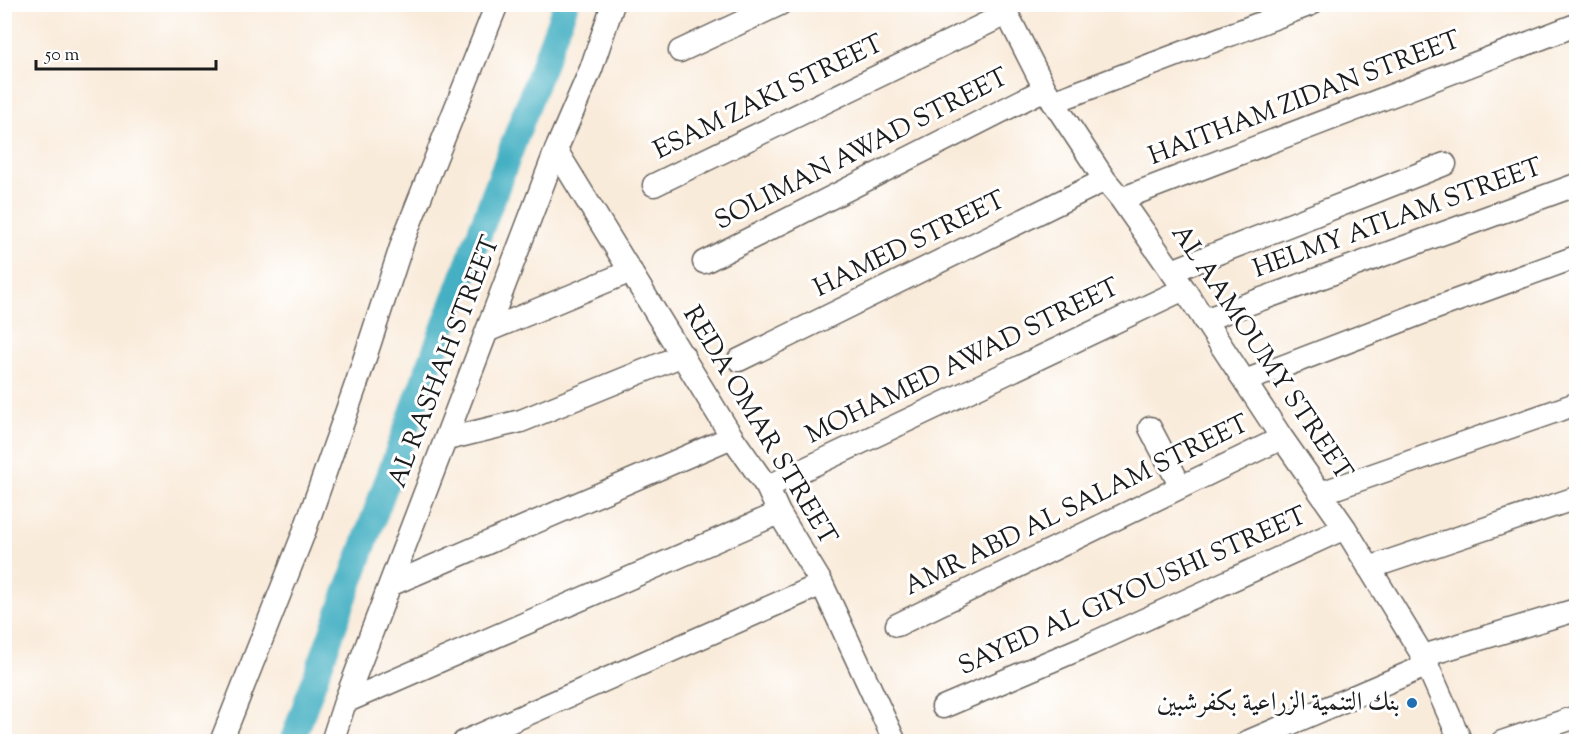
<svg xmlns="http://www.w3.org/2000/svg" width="1581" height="746" font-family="'Sorts Mill Goudy',Amiri,serif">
<rect width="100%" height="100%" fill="#fff"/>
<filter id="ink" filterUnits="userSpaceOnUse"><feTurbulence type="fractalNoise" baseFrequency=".0167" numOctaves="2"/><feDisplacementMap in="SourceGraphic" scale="12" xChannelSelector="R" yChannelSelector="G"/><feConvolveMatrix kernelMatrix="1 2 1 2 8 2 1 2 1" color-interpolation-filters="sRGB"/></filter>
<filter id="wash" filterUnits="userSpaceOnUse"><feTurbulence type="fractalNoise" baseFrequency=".008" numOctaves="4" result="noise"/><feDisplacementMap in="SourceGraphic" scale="24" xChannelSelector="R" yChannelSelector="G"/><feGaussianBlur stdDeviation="1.35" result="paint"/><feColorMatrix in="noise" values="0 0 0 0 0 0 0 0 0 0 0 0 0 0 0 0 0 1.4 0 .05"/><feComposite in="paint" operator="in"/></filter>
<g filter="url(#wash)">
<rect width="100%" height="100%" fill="#f9ebda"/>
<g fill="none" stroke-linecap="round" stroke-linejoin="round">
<path stroke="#45b0c3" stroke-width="26" d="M 292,742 L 422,385 L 566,4"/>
</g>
</g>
<g filter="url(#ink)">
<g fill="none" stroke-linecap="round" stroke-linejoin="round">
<defs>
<path id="minor" d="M 1002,4 L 1045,89 L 1105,180 L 1121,199 L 1184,289 L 1282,438 L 1345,528 L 1423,656 L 1461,742
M 680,51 L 780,4
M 1053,102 L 1311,4
M 556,150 L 732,437 L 767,487 L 779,513 L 822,584 L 895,742
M 654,185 L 1006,14
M 1121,199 L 1576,25
M 704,262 L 1045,89
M 1172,271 L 1445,164
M 1204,320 L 1576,185
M 489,330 L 631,271
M 739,360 L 1105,180
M 1245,381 L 1422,313 L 1576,257
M 1150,428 L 1181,487
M 447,439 L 521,421 L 683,355
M 767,487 L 1184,289
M 1321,493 L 1576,404
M 1369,568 L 1576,498
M 390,585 L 732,437
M 897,625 L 1282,438
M 1423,656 L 1576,610
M 345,702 L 779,513
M 943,707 L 1091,644 L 1345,528
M 221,742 L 303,535 L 357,382 L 404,238 L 497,4
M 332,742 L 345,702 L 556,150 L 591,69 L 613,4
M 464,742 L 822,584
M 1247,742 L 1428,665
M 1502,742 L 1576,717"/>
</defs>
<use href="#minor" stroke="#69645e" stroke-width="25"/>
<use href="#minor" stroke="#fff" stroke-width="22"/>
</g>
</g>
<circle fill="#1f6fb2" stroke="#fff" stroke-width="2" cx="1412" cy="703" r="6"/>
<g text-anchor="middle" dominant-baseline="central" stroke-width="6" stroke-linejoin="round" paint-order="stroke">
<g font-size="26" fill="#1c1c1c" stroke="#fff">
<text transform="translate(769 98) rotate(-26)">ESAM ZAKI STREET</text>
<text transform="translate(1305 99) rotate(-21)">HAITHAM ZIDAN STREET</text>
<text transform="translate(862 150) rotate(-27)">SOLIMAN AWAD STREET</text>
<text transform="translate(1398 219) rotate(-20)">HELMY ATLAM STREET</text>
<text transform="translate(910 245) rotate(-26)">HAMED STREET</text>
<text transform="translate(1261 353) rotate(56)">AL AAMOUMY STREET</text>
<text transform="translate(445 362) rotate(-69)">AL RASHAH STREET</text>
<text transform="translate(963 362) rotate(-26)">MOHAMED AWAD STREET</text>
<text transform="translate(759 426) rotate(59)">REDA OMAR STREET</text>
<text transform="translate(1077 506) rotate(-26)">AMR ABD AL SALAM STREET</text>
<text transform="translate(1133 592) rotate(-24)">SAYED AL GIYOUSHI STREET</text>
</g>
<g font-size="26" fill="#1c1c1c" stroke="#fff" text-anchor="end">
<text x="1400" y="703">بنك التنمية الزراعية بكفرشبين</text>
</g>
</g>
<rect width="1581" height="746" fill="none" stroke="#fff" stroke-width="24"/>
<path d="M36 60v9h180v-9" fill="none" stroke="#1c1c1c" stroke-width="3"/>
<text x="45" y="60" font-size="18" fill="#1c1c1c" stroke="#ffffff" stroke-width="4.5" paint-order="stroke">50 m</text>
</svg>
